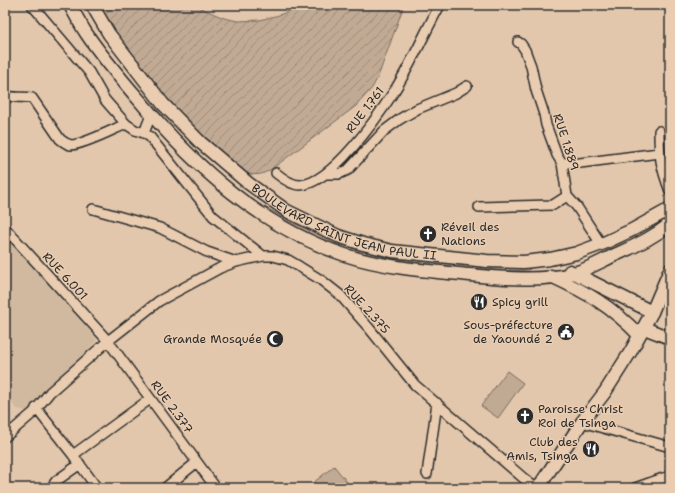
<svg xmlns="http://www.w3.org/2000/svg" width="675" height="493" font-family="'Shantell Sans',sans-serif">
<defs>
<pattern id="garden-furrows" width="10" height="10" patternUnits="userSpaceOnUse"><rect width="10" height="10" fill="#c1aa94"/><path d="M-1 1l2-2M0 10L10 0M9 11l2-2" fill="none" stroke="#9d8b79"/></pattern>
</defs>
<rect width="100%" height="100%" fill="#e2c7ac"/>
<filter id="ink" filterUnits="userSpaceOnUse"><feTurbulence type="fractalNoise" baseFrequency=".025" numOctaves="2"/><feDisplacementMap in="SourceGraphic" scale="8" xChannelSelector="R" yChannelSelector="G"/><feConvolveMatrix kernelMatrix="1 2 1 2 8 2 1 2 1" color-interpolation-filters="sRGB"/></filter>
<g filter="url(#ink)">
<path fill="#d1b9a0" d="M 5,233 L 32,261 L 97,340 L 32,413 L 15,408 L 5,393 Z"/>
<path fill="url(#garden-furrows)" stroke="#766a60" d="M 96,5 L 198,5 L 205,10 L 224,18 L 238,21 L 260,20 L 279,15 L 305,5 L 404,5 L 378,77 L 372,88 L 356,106 L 273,168 C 262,175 258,176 246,173 L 184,119 L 161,94 L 113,31 Z
M 265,207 L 293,223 L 329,239 L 353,248 L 380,255 L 413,260 L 482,267 L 530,267 L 531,268 L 529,270 C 502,272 475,269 447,267 C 427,264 407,263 387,259 C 342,251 302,232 263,208 Z"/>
<path fill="#c1aa94" stroke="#766a60" d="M 507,371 L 523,383 L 498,418 L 481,406 Z
M 334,466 L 352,488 L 307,488 Z"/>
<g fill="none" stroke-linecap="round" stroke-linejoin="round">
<defs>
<path id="minor" d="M 32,5 L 89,72 L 105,100 L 126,124 L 135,130 L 144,133 L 150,137 L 213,216 L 263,256
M 518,42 L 521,44 L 525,50 L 531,66 L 536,90 L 544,114 L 546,125 L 557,155 L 562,163 L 567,196 L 577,207 L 601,244
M 5,95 C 14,99 23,96 32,98 L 60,139 C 64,142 66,144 71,145 C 83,145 114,129 126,124
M 659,131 C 659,156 661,168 670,191
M 144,133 L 151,115
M 562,163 L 580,163 L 659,153
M 276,173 C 282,178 291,185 300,185 C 331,184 377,118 393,93 C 411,65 424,34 440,5
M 325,174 L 339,174 L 348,170 L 384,131 L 400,119 L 417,109 L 456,93 L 467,86
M 479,207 L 553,205 L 567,196
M 93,209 L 160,228 L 207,252 L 236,262
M 5,228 L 108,341 L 216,488
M 36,408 L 73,455 L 97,488
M 582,422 L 670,447
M 5,437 L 33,413 L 50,392 L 108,341 L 159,301 L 220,268 L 236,262 L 263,256 L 273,256 L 288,260 L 300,267 L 321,280 L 340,295 L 369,328 L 415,385 L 535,488
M 73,455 L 150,399
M 427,474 L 437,403
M 51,488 L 56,481 L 80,464
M 165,488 L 197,462
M 635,488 L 669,476
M 668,488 L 670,474"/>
<g id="major">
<path d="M 70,5 C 75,14 80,24 86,33 C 102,57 121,79 140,101 C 196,168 261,227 345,255 C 385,268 428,271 470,275 C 500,278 545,282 574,273 C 589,269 603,260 617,254 C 636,246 654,237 670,224"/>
<path id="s1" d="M 92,5 L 109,34 L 163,104 L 200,142 L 248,183 L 287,211 L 338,236 L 363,244 L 392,251 L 487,261 L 524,262 L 550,259 L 577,253 L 604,243 L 632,230 L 670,209"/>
<path d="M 570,271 L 652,312"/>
<path d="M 551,276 C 588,293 611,306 639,335"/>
<path d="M 644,328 L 670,338"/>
<path d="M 538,488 L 582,422 L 605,392 L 631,351 L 652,312 L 670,270"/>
</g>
</defs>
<use href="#minor" stroke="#2b2b2b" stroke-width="12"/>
<use href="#major" stroke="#2b2b2b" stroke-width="15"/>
<use href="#minor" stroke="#eacdb1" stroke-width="9"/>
<use href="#major" stroke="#eacdb1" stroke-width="12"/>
</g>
</g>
<defs>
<symbol id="church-disc" viewBox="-11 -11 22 22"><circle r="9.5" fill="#2b2b2b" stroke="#eacdb1"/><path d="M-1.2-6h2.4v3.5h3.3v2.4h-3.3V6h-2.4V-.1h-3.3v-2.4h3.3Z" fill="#fff"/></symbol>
<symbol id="restaurant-disc" viewBox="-11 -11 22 22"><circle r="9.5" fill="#2b2b2b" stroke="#eacdb1"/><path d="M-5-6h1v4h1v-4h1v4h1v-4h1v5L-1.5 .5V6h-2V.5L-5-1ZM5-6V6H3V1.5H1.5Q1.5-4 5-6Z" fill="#fff"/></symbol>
<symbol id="civic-disc" viewBox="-11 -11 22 22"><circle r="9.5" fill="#2b2b2b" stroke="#eacdb1"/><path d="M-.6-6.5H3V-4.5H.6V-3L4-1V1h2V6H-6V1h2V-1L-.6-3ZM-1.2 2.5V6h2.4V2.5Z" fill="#fff"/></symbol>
<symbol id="mosque-disc" viewBox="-11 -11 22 22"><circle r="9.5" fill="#2b2b2b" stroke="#eacdb1"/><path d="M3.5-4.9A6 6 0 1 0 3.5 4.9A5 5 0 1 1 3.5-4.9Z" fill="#fff"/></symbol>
</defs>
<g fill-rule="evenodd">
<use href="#church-disc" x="418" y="224" width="20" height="20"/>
<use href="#restaurant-disc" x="469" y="292" width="20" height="20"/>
<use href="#civic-disc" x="556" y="322" width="20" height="20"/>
<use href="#mosque-disc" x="265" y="329" width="20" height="20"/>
<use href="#church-disc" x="515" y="406" width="20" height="20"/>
<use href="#restaurant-disc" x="581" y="439" width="20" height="20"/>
</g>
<g text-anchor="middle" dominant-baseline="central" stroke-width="3" stroke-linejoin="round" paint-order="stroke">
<g font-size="12" fill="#2b2b2b" stroke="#eacdb1">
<text transform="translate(365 110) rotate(-53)">RUE 1.761</text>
<text transform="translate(566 142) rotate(72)">RUE 1.889</text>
<text stroke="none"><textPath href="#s1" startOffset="344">BOULEVARD SAINT JEAN PAUL II</textPath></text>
<text transform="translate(65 276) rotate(47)">RUE 6.001</text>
<text transform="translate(367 309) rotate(48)">RUE 2.375</text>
<text transform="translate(172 407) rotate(54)">RUE 2.377</text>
</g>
<g font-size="12" fill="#2b2b2b" stroke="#eacdb1" text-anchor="start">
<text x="441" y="227">Réveil des<tspan x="441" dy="14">Nations</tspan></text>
<text x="492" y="302">Spicy grill</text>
<text x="553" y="325" text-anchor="end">Sous-préfecture<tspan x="553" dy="14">de Yaoundé 2</tspan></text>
<text x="262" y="339" text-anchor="end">Grande Mosquée</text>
<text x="538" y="409">Paroisse Christ<tspan x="538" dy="14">Roi de Tsinga</tspan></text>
<text x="578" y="442" text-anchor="end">Club des<tspan x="578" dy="14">Amis, Tsinga</tspan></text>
</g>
</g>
<rect width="675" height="493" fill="none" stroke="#eacdb1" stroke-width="20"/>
<rect x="10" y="10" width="655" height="473" fill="none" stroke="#2b2b2b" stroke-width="1.5" filter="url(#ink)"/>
</svg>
